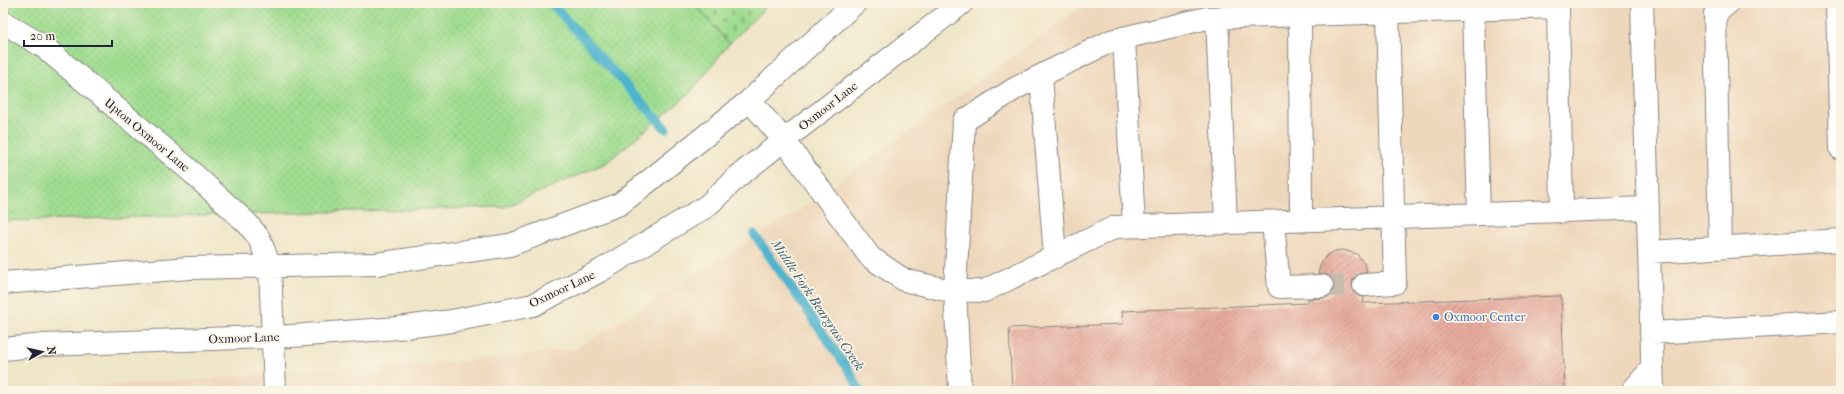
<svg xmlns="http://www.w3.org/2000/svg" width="1844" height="394" font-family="'IM FELL French Canon',serif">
<defs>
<pattern id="grass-dots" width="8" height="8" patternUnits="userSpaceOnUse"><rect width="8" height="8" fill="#a0dd91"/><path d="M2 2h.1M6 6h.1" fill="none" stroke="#8abd7e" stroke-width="1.8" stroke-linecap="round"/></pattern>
<pattern id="cemetery-stones" width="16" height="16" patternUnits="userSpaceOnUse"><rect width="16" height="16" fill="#a0dd91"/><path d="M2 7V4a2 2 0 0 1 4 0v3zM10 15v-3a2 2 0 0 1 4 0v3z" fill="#8abd7e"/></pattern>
<pattern id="building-hatch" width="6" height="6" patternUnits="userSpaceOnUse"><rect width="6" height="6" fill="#e7ac9e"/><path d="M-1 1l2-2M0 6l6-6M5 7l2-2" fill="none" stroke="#bb8c82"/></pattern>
</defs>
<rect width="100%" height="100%" fill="#fcf5e5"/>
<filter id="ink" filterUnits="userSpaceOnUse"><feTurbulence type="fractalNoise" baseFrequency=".025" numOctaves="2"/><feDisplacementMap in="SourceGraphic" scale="8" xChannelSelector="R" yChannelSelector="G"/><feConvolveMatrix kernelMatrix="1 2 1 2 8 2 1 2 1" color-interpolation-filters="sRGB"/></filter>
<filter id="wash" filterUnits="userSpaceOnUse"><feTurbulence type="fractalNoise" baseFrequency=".012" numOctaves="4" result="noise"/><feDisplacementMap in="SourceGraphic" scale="16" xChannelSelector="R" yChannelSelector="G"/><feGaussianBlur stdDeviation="0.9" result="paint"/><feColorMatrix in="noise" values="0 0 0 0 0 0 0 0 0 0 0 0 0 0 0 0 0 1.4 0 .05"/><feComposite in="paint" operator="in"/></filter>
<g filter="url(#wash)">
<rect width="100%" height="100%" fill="#efe5c7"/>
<path fill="#eed7bb" d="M 1087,3 L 1841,3 L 1841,391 L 65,391 L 114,385 L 465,361 L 576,349 L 803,208 Z"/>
<path fill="url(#grass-dots)" stroke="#618066" d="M 3,3 L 694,3 L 729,44 L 690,93 L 606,163 L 505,207 L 3,221 Z"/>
<path fill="url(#cemetery-stones)" stroke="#618066" d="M 694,3 L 770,3 L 729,44 Z"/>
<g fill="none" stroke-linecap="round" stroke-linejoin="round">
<path stroke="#4eb4cd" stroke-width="9" d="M 551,3 L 666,129
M 754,234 L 850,372 L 860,391"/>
</g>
<g id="blocks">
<path fill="url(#building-hatch)" d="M 1343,250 L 1357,254 L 1365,265 L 1367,272 L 1357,275 L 1353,279 L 1352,285 L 1354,292 L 1358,296 L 1364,297 L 1363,303 L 1561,296 L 1565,391 L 1012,391 L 1009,328 L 1123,324 L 1122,311 L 1308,303 L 1308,299 L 1323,298 L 1328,297 L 1333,292 L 1334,286 L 1333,280 L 1328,275 L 1318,274 L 1320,266 L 1326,256 L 1335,251 Z"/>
</g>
</g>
<g filter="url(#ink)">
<use href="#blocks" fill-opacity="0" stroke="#888481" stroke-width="1"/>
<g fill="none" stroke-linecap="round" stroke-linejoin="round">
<path stroke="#c6beab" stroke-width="22" stroke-dasharray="22 11" stroke-linecap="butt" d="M 1322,286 L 1364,285"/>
<defs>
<path id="minor" d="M 1642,3 L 1653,391
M 1837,3 L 1841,149
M 1473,10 L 1479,214
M 1300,15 L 1301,220
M 1217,18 L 1226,223
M 3,22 L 44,47 L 186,167 L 247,223 L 259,238 L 270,266 L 275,391
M 1124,38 L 1134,226
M 1041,76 L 1055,257
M 750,101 L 784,140 L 870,257 L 904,280 L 946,290 L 984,291 L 1115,227 L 1648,208
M 1273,222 L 1279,287 L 1322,286
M 1720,247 L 1715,14 L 1728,3
M 1650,252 L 1841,240
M 3,283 L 189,268 L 376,264 L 510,245 L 620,204 L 749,101 L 855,3
M 1364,285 L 1395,283 L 1388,12
M 1651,333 L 1841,322
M 3,349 L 44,345 L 292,336 L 398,328 L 452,321 L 533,305 L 600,271 L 707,206 L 736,178 L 784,140 L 962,3
M 960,391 L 955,290 L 964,121 L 1016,88 L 1111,41 L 1207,18 L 1558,7 L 1562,212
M 1632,391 L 1652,368"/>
</defs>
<use href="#minor" stroke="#888481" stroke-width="24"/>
<use href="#minor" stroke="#fff" stroke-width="22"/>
</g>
</g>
<circle fill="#3f7fe0" stroke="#fcf5e5" stroke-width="1.5" cx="1436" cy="317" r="4"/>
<g text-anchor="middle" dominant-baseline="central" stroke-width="3.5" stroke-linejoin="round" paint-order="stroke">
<g font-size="12" fill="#22223b" stroke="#fcf5e5">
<text transform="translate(828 106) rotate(-38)">Oxmoor Lane</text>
<text transform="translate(147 135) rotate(40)">Upton Oxmoor Lane</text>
<text transform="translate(562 289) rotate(-25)">Oxmoor Lane</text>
<text transform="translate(244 338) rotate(-2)">Oxmoor Lane</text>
</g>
<g font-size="12" fill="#366cbe" stroke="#fcf5e5" text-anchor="start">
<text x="1444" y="317">Oxmoor Center</text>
</g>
<g font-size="13" font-style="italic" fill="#345c75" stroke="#fcf5e5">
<text transform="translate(818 305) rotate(56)">Middle Fork Beargrass Creek</text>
</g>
</g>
<rect width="1844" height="394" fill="none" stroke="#fcf5e5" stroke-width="16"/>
<g transform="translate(42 352) rotate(82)" stroke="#fcf5e5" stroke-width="3" paint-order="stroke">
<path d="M0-3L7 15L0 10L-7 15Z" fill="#22223b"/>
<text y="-6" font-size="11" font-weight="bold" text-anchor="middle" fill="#22223b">N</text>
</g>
<path d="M24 40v6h88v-6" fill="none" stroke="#22223b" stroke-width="2"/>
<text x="30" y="40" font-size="12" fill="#22223b" stroke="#fcf5e5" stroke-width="3" paint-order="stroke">20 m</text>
</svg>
